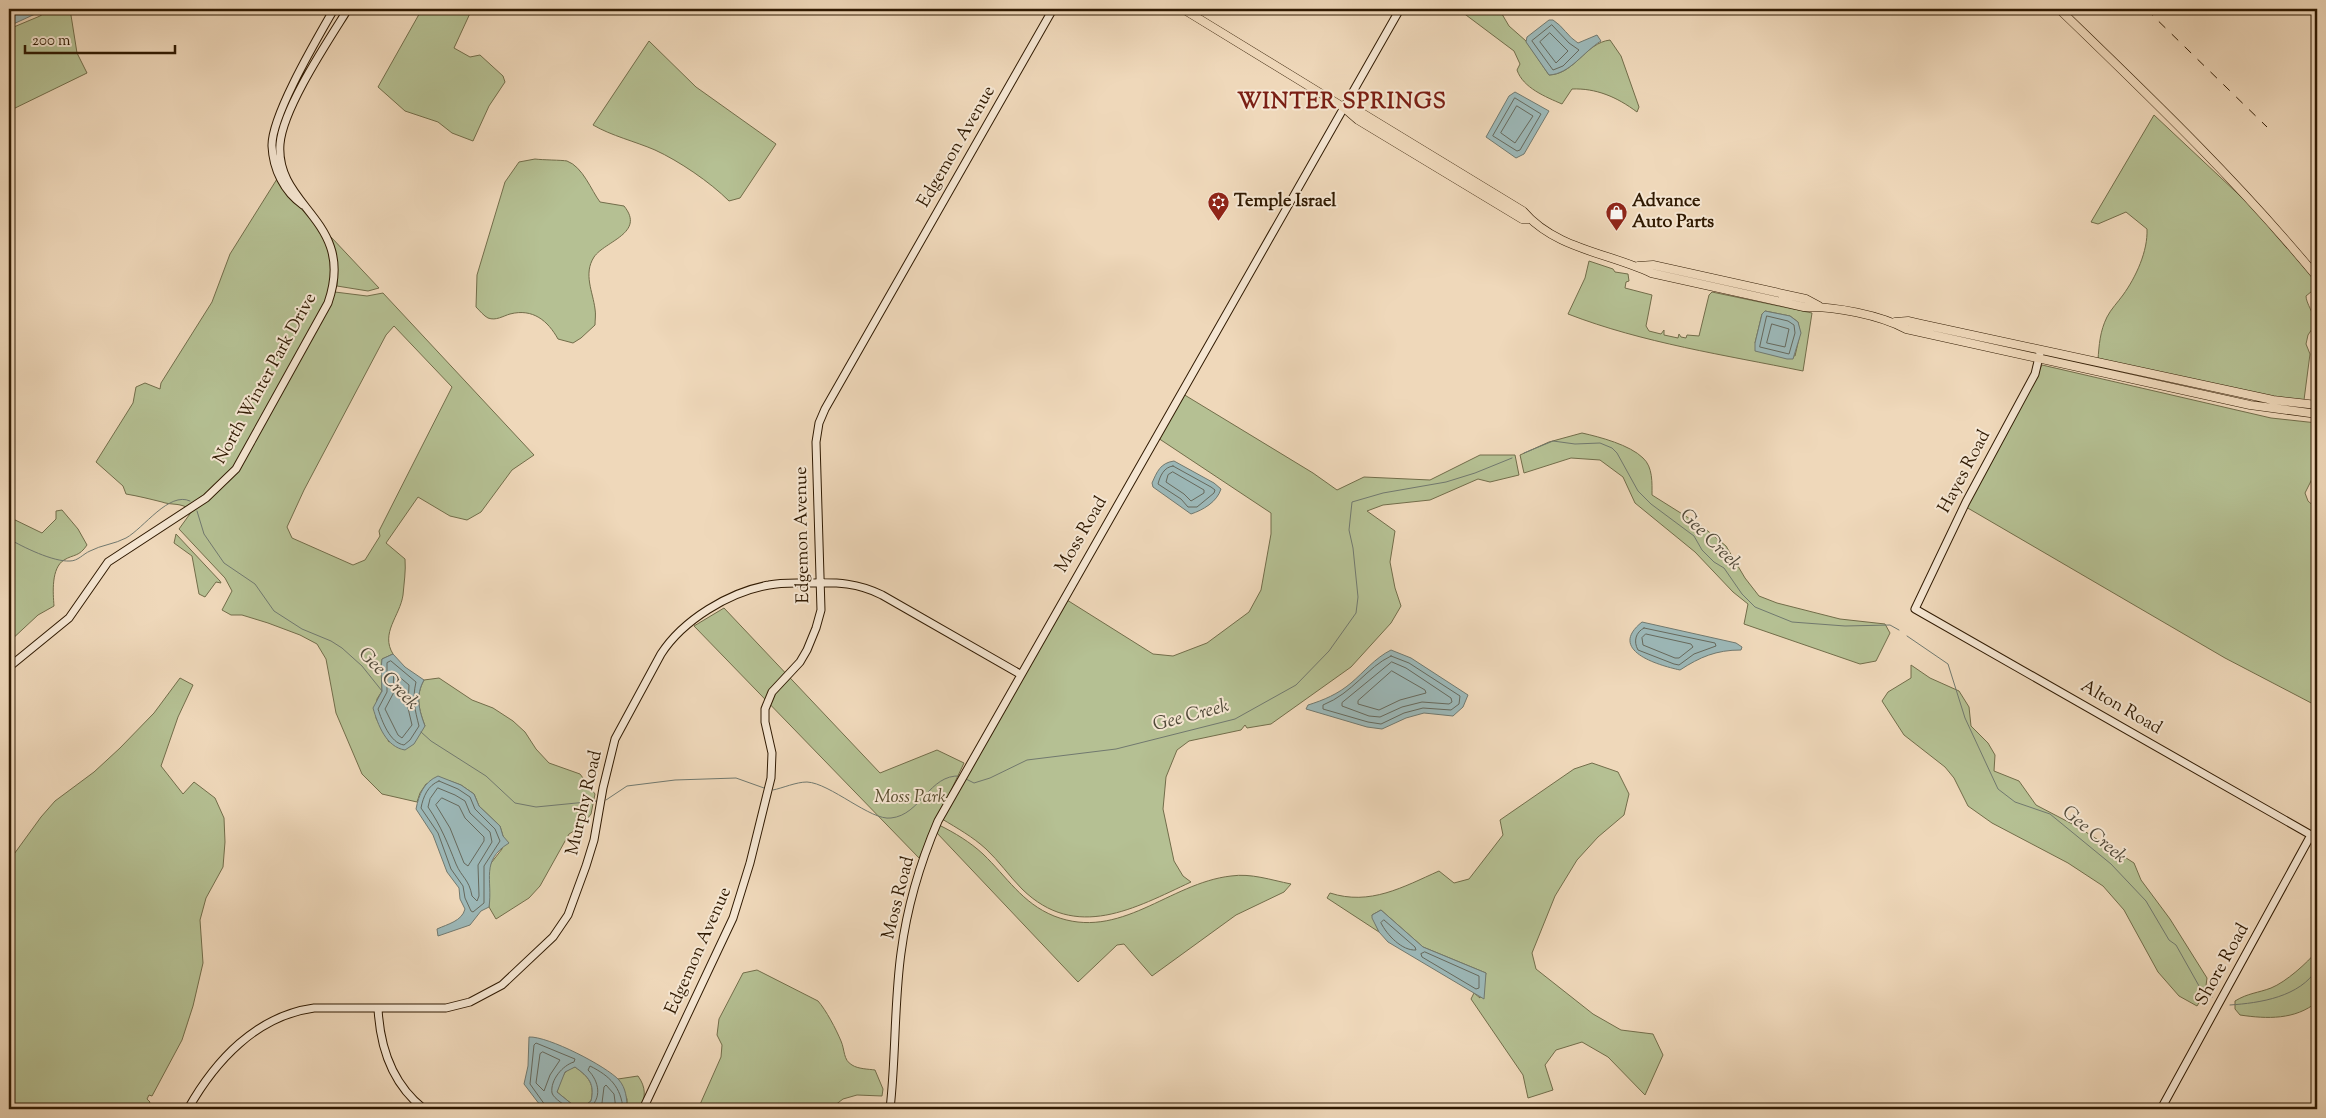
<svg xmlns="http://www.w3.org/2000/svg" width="2326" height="1118" font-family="'Sorts Mill Goudy',serif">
<rect width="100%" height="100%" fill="#efd8ba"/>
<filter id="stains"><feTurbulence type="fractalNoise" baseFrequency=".004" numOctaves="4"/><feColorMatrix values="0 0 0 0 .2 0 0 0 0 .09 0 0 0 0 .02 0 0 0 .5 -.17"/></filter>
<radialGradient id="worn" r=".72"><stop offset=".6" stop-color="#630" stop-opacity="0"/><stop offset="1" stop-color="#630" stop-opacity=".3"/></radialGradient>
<path fill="#b5c093" stroke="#726d4a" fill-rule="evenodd" d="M 50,9 L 70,9 L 77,53 L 87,73 L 9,111 L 9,29 L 40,16 Z
M 422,9 L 472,9 L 454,48 L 470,57 L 480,55 L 503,76 L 505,82 L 489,106 L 473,141 L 452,133 L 438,122 L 405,111 L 378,87 Z
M 1458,9 L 1499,9 L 1509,26 L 1526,41 L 1549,75 C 1575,74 1585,43 1610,40 L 1621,56 L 1639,107 L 1637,112 C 1617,97 1596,88 1572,89 L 1562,104 C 1546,97 1523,88 1517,70 L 1520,64 L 1514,51 Z
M 649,41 L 696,87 L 776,144 L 740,198 L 729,201 C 710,182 679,161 655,150 C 634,141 612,136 593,125 Z
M 2154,115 L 2268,222 L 2317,281 L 2317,287 L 2306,296 C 2306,303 2314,314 2316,323 L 2308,335 L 2306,344 L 2310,354 L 2304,400 L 2280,398 L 2098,360 C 2099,345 2100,331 2107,317 C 2111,309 2118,302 2123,295 C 2136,277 2148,251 2147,229 L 2126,212 L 2098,224 L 2091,222 Z
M 535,159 C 542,160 562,160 567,161 C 583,167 591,190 600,202 L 624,206 C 646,233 605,241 594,257 C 583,274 593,292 595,309 C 596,314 595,320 595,325 L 581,338 L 573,343 L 558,339 C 548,321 533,308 510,314 C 503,316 496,321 488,318 C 484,316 480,311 476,307 L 477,275 L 505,182 L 519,162 Z
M 277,179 C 295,210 338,233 333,276 C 332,284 328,293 326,302 L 234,468 L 204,496 L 186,507 C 178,503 170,505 162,502 C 150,499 138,496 126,494 L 123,486 L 96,462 L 133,403 L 136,387 L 145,383 L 160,389 L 161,383 L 212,302 L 230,254 Z
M 331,237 L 379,288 L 368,291 L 337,286 C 339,268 336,254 331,237 Z
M 1589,261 L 1613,269 L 1615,272 L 1628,274 L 1629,281 L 1626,282 L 1625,288 L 1652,295 L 1646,326 L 1649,331 L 1661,334 L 1664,330 L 1664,335 L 1678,338 L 1679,334 L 1681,337 L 1686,338 L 1687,335 L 1699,336 L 1709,295 L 1712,292 L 1812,313 L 1803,371 C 1725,355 1643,343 1568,314 L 1585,278 ZM 1765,311 L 1790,316 L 1798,322 L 1800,334 L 1795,356 L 1755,343 L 1762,314 Z
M 335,292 L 367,296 L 383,293 L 534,455 L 512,470 L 481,512 L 467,520 L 450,516 L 418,497 L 386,543 L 405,559 C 406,571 404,583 403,595 C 400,616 380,633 393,654 L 382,659 L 382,691 L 377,699 L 376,718 L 389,742 L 425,726 C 419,710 415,696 424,680 L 439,678 L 472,700 L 493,708 L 513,721 L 525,732 L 536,749 L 549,763 L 580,774 L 595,794 L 591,814 L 582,826 L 569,834 L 540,886 L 529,898 L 496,919 L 489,907 L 488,867 L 502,849 L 503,836 L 500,826 L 479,806 L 474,794 L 461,785 L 450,781 L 426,784 L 420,793 L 417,802 L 382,794 L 362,774 L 336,713 L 326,659 L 317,644 L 300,635 L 268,623 L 242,615 L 231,615 L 222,610 L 232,591 L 225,578 L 179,529 L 192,511 L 221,489 L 238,471 L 331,304 ZM 394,326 L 452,387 L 379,531 L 380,536 L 365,560 L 353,565 L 292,538 L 287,527 L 304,490 L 386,335 Z
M 2042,365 L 2271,418 L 2317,423 L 2317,469 L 2305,493 L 2308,501 L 2317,509 L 2317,706 L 2225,658 L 1966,507 Z
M 1183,394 L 1313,473 L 1337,490 L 1364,477 L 1430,480 L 1480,455 L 1515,455 L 1519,475 L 1490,482 L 1478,479 L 1430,500 L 1383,505 L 1367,511 L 1395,531 L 1390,562 L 1395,588 L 1401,606 L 1391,623 L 1351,667 L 1271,724 L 1247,728 L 1245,725 L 1241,730 L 1189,741 L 1177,750 L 1166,777 L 1163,809 L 1174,861 L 1183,876 L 1191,882 C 1135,908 1076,942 1022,889 C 1009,876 999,861 986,849 C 973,837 957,828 942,819 L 1067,600 L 1153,654 L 1173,656 L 1207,643 L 1249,612 L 1261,590 L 1271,534 L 1271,513 L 1158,438 Z
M 1582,433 C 1600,437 1630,445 1643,458 C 1653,467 1652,483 1652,495 L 1703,527 L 1726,546 L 1745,578 L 1759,596 L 1777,603 L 1840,619 L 1885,624 L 1890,633 L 1876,661 L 1860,664 L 1744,624 L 1748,604 L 1733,592 L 1695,552 L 1635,503 L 1623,477 L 1600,460 L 1571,458 L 1524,473 L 1520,455 L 1549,442 Z
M 62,510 L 78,529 L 87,545 C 79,557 74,554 64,560 C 51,568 53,593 54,606 L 38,615 L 9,642 L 9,517 L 42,533 L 56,519 L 56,511 Z
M 176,534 L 220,581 L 221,583 L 216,582 L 205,597 L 199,594 L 192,556 L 174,543 Z
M 724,608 L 880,773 L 937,750 L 964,763 L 919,858 L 694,626 Z
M 1911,665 L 1930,678 L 1959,691 L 1969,707 L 1971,726 L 1988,743 L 1995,755 L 1994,771 L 2019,781 L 2036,805 L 2078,827 L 2134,863 L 2141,880 L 2170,919 L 2207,978 L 2205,993 L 2197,1006 L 2179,996 L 2158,972 L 2124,910 L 2103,886 L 2068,863 L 1992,823 L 1968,806 L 1954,778 L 1945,767 L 1904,735 L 1882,701 L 1888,692 L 1911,678 Z
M 180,678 L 193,685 L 178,717 L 161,766 L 183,794 L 194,782 L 215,798 L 224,818 L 225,842 L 223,867 L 206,898 L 200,920 L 203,963 L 193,1006 L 182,1040 L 152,1096 L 149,1095 L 147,1099 L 150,1102 L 147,1109 L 9,1109 L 9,861 L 41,817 L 55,801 L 94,772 L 120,748 L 154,713 Z
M 1592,763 L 1618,772 L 1629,794 L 1624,815 L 1598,837 L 1577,860 L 1555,896 L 1532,953 L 1536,969 L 1593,1014 L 1621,1030 L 1653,1034 L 1663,1055 L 1645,1095 L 1608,1057 L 1582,1042 L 1556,1050 L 1545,1065 L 1553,1090 L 1528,1098 L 1523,1075 L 1471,999 L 1474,993 L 1480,998 L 1486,973 L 1423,947 L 1381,910 L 1372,915 L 1379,932 L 1327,898 L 1330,893 C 1370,906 1403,887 1439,871 L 1454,883 L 1469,879 L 1503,835 L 1500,820 L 1574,769 Z
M 939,825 C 955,833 970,842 983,854 C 1007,877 1022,903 1054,916 C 1120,942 1169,883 1231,876 C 1251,873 1271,880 1291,884 L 1284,892 L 1236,915 L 1152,976 L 1124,944 L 1117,945 L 1078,982 L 936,832 Z
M 2317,951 L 2317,1002 C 2295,1020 2267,1019 2240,1015 L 2235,1009 L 2235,1001 C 2248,993 2258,993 2271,988 C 2286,982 2307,963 2317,951 Z
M 757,970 L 818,1001 C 826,1010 836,1029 841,1041 C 845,1050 843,1060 852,1065 C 858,1069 868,1069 875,1070 L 883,1089 L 882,1096 L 857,1095 L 843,1099 L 830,1109 L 753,1109 L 749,1107 L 745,1109 L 698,1109 L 721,1057 L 722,1045 L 717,1035 L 719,1019 L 743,973 Z
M 575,1067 C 589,1077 595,1084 591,1101 L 583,1107 L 573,1105 L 557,1092 C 560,1081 563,1069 575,1067 Z
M 638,1076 C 646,1087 646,1097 640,1109 L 627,1109 L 627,1099 L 618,1079 Z"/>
<path fill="#9cb8b8" stroke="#71796f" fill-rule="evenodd" d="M 9,9 L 46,9 L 9,26 Z
M 1549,20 L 1553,20 C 1563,26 1568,37 1578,43 L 1597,35 L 1601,41 C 1583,52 1570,74 1549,75 L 1526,42 L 1527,37 Z
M 1515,92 L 1549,111 L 1524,154 L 1516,158 L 1486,137 L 1509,96 Z
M 1765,311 L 1790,316 L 1798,322 L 1801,333 L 1793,359 L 1787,359 L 1755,351 L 1755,343 L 1762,314 Z
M 1174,461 L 1214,483 L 1221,489 C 1217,502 1203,510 1191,514 L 1153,487 L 1152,483 C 1157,472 1160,463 1174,461 Z
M 1642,622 L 1736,643 L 1742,647 L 1741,650 C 1716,650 1700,657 1680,670 C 1657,665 1607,650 1642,622 Z
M 1391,650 L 1411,658 L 1468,695 L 1463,707 L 1453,716 L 1424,713 L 1406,718 L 1382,729 L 1367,727 L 1306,709 L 1308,705 C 1324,700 1338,694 1351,683 C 1364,672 1375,658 1391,650 Z
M 393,654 L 405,667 L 424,680 C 415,696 419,710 425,726 L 414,744 L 405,750 C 386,747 378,725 373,708 L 382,691 L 381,669 L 382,659 Z
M 438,776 L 461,785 L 474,794 L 479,806 L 500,826 L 503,836 L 509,843 C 480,861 493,880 489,907 L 481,911 L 470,925 L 438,936 L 437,929 C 448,924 462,921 465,909 L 460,899 L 459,888 L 447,872 L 433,835 L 416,809 C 419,794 424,782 438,776 Z
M 1381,910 L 1423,947 L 1486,973 L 1484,999 L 1388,942 L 1379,932 L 1372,918 L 1372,915 Z
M 529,1037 C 548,1036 606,1066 619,1080 C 626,1088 627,1099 627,1109 L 543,1109 L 524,1084 L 528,1066 ZM 575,1067 C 589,1077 595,1084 591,1101 L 583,1107 L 573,1105 L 557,1092 L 565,1072 Z"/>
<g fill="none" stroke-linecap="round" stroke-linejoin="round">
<path stroke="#66695d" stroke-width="1" d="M 1552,25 L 1569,43 L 1579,50 L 1563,66 L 1553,70 L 1532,41 Z
M 1550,33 L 1568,51 L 1556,63 L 1540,42 Z
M 1515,98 L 1541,114 L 1520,150 L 1517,151 L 1493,136 Z
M 1517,106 L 1533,116 L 1515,143 L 1501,133 Z
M 1767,316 L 1788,321 L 1794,325 L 1795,333 L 1789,354 L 1760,347 Z
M 1772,324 L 1789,329 L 1785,347 L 1767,343 Z
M 1173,466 L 1211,487 L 1215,490 L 1214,493 L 1197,507 L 1188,507 L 1181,499 L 1158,484 C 1160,476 1164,467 1173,466 Z
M 1173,472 L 1204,490 L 1204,493 L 1191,501 L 1184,494 L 1166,482 L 1168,475 Z
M 1644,628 L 1715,643 L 1716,646 L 1694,654 L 1679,665 L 1674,664 L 1638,650 C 1633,641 1636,632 1644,628 Z
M 1646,634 L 1691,644 L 1693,647 L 1679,658 L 1675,658 L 1643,645 L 1642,638 Z
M 1391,656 L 1409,663 L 1460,696 L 1459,704 L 1451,710 L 1423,708 L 1404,713 L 1381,724 L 1368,722 L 1323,709 L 1323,705 C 1353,693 1367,667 1391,656 Z
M 391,661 L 416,682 C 412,699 415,710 419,726 L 410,740 L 404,745 C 390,743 382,721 378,709 L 387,692 L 387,663 Z
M 1392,662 L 1406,668 L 1451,698 L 1452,702 L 1449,704 L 1422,702 L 1402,707 L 1380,717 L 1369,716 L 1342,706 L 1342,703 Z
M 1392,671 L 1425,690 L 1426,693 L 1400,700 L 1379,710 L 1358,704 L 1358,701 Z
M 394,675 L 397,675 L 409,685 L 408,708 L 412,725 L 402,738 L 398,735 L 385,709 L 393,694 Z
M 439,781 L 458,789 L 470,797 L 475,809 L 495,829 L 500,841 L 484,866 L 484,903 L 473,912 L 471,911 L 465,898 L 463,886 L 451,869 L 438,833 L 421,808 C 423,797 428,785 439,781 Z
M 438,788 L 455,795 L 465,801 L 470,813 L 490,832 L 492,842 L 478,865 L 479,896 L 477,901 L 472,896 C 469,879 462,878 456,864 C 448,844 441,826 428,807 L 430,799 Z
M 442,798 L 459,806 L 465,818 L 484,837 L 484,841 L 468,866 L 464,863 L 450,828 L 436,805 Z
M 1384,920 L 1415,947 L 1416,950 C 1402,951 1387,935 1381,923 Z
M 1425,952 L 1479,976 L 1479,988 L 1476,989 L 1422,957 L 1421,954 Z
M 543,1052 L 560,1060 L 550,1075 L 544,1091 L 536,1083 L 540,1054 Z
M 546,1109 L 545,1105 L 530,1084 L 534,1045 L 536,1043 L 575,1059 L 574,1062 C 563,1065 550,1080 552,1093 C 554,1099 565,1105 570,1109
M 588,1109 C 603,1099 599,1081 588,1070 L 590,1066 C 610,1076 621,1087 623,1109
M 599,1109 L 602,1103 L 604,1087 L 606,1085 L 614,1094 L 616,1109"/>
<path stroke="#71796f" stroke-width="1" d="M 1524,453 L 1553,441 L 1575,444 L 1600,443 L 1612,448 L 1617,453 L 1638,491 L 1651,504 L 1694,536 L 1702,550 L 1714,562 L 1724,568 L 1742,594 L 1755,607 L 1792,622 L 1845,626 L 1890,625 L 1899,630
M 197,511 L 204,534 L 224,563 L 255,584 L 274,611 L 302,629 L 331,641 L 342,648 L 362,666 L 382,691
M 9,539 C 23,547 53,562 70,561 C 78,561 83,554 90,551 C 101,545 115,544 126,538 C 144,528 169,491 190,501
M 1907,636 L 1948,664 L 1965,718 L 1998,789 L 2015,802 L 2050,814 L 2111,864 L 2146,901 L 2169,940 L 2176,945 L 2203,993 L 2212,997
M 421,732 L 431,741 L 486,776 L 515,803 L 536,807 L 597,801
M 966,779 L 974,783 L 990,778 L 1027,760 L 1116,749 L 1235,719 L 1296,685 L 1329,651 L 1356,613 L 1358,597 L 1353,548 L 1349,530 L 1352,502 L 1383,493 L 1446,482 L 1475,473 L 1512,458
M 773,790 C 783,788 796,782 807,782 C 830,783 871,821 891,818 C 921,815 929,774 960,776
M 606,800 L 627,786 L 675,780 L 736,778 L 764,788
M 2230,1005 C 2260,1003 2300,997 2317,969"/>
<defs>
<path id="secondary" d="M 303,205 C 284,192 273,169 272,146 C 271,116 318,37 334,9
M 2040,353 L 2035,374 L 1966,502 L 1915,609 L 2311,835 L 2161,1109
M 9,667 L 69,618 L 108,562 L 206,498 L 236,469 L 328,303 C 357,220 275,208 280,144 C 283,108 328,41 348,9
M 378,1008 C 380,1048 392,1084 424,1109
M 188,1109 C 215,1061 256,1016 314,1008 L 446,1008 L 470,1002 L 502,985 L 553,937 L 568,915 L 586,866 L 594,840 L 603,788 L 615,739 L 661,654 C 683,620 729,592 769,585 C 782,582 797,583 811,583 C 837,582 858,583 882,595 L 1020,674
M 643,1109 L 733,918 L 750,863 L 771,778 L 772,753 L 765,722 L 765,709 L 772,692 L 800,662 L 807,650 L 816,628 L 821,610 L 816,442 L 819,423 L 825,409 L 1053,9
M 890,1109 C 896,1057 894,1004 901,953 C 907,907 920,863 938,821 L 1400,9"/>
<path id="primary" d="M 1183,9 L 1343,107 L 1358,120 L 1522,219 L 1530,219
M 2059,9 C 2148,95 2238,181 2317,277
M 1343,107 L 1362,113 L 1523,211 C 1555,249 1609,253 1651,273 L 1804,307 C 1834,306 1880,315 1906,329 L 2250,405 L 2317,414
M 1638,266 L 1653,265 L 1806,299 L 1819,306
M 1895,322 L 1908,321 L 1921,324 L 2273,400 L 2317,405"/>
</defs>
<use href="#secondary" stroke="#301a02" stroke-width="9"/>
<use href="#primary" stroke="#301a02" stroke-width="9"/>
<use href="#secondary" stroke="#f5e6d2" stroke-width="7"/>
<use href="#primary" stroke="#efd8ba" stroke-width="8"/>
<path stroke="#301a02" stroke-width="1" stroke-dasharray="9 9" stroke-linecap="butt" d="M 2146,9 L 2267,127"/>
</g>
<defs>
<symbol id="synagogue-pin" viewBox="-11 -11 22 30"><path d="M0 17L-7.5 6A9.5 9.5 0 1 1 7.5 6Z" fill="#8f2418" stroke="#f5e6d2"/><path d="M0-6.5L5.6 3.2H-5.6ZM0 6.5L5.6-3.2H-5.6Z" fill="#fff"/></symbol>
<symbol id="shop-pin" viewBox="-11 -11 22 30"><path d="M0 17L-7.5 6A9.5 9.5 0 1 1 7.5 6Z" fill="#8f2418" stroke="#f5e6d2"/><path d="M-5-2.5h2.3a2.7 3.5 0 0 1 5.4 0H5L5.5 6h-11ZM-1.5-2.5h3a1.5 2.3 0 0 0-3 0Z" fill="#fff"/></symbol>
</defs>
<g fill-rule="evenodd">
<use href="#synagogue-pin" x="1206" y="190" width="25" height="34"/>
<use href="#shop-pin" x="1604" y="200" width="25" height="34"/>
</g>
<g text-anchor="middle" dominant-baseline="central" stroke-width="4" stroke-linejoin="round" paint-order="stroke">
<g font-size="18" fill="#301a02" stroke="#f5e6d2">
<text transform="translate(957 147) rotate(-60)">Edgemon Avenue</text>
<text transform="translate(266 379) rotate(-61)">North Winter Park Drive</text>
<text transform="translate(1965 472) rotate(-62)">Hayes Road</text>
<text transform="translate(803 535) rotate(-91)">Edgemon Avenue</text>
<text transform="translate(1082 535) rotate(-60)">Moss Road</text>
<text transform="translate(2121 708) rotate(30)">Alton Road</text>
<text transform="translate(585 803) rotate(-77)">Murphy Road</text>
<text transform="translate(899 898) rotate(-76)">Moss Road</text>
<text transform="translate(699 951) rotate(-66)">Edgemon Avenue</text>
<text transform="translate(2223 965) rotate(-61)">Shore Road</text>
</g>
<g font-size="18" font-weight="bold" fill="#301a02" stroke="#f5e6d2" text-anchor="start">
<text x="1234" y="202">Temple Israel</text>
<text x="1632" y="202">Advance<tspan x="1632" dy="21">Auto Parts</tspan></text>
</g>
<g font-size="18" font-style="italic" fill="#584c2e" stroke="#f5e6d2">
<text x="910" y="798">Moss Park</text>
</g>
<g font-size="19" font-style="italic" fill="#504939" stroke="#f5e6d2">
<text transform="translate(1710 540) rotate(45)">Gee Creek</text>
<text transform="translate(388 679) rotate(46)">Gee Creek</text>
<text transform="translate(1191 716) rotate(-15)">Gee Creek</text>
<text transform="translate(2094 835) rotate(40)">Gee Creek</text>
</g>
<g font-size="22" font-weight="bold" letter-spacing="1" fill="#7a1f14" stroke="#f5e6d2">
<text x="1342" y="103">WINTER SPRINGS</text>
</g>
</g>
<rect width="2326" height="1118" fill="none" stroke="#efd8ba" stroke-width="30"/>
<rect x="10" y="10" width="2306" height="1098" fill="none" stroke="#301a02" stroke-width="2.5"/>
<rect x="15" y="15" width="2296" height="1088" fill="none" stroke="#301a02"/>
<path d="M25 45v8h150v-8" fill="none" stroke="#301a02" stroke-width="2.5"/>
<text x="32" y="45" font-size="15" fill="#301a02" stroke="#f5e6d2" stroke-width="4" paint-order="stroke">200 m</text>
<rect width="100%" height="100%" filter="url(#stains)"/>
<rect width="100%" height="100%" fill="url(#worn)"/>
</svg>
